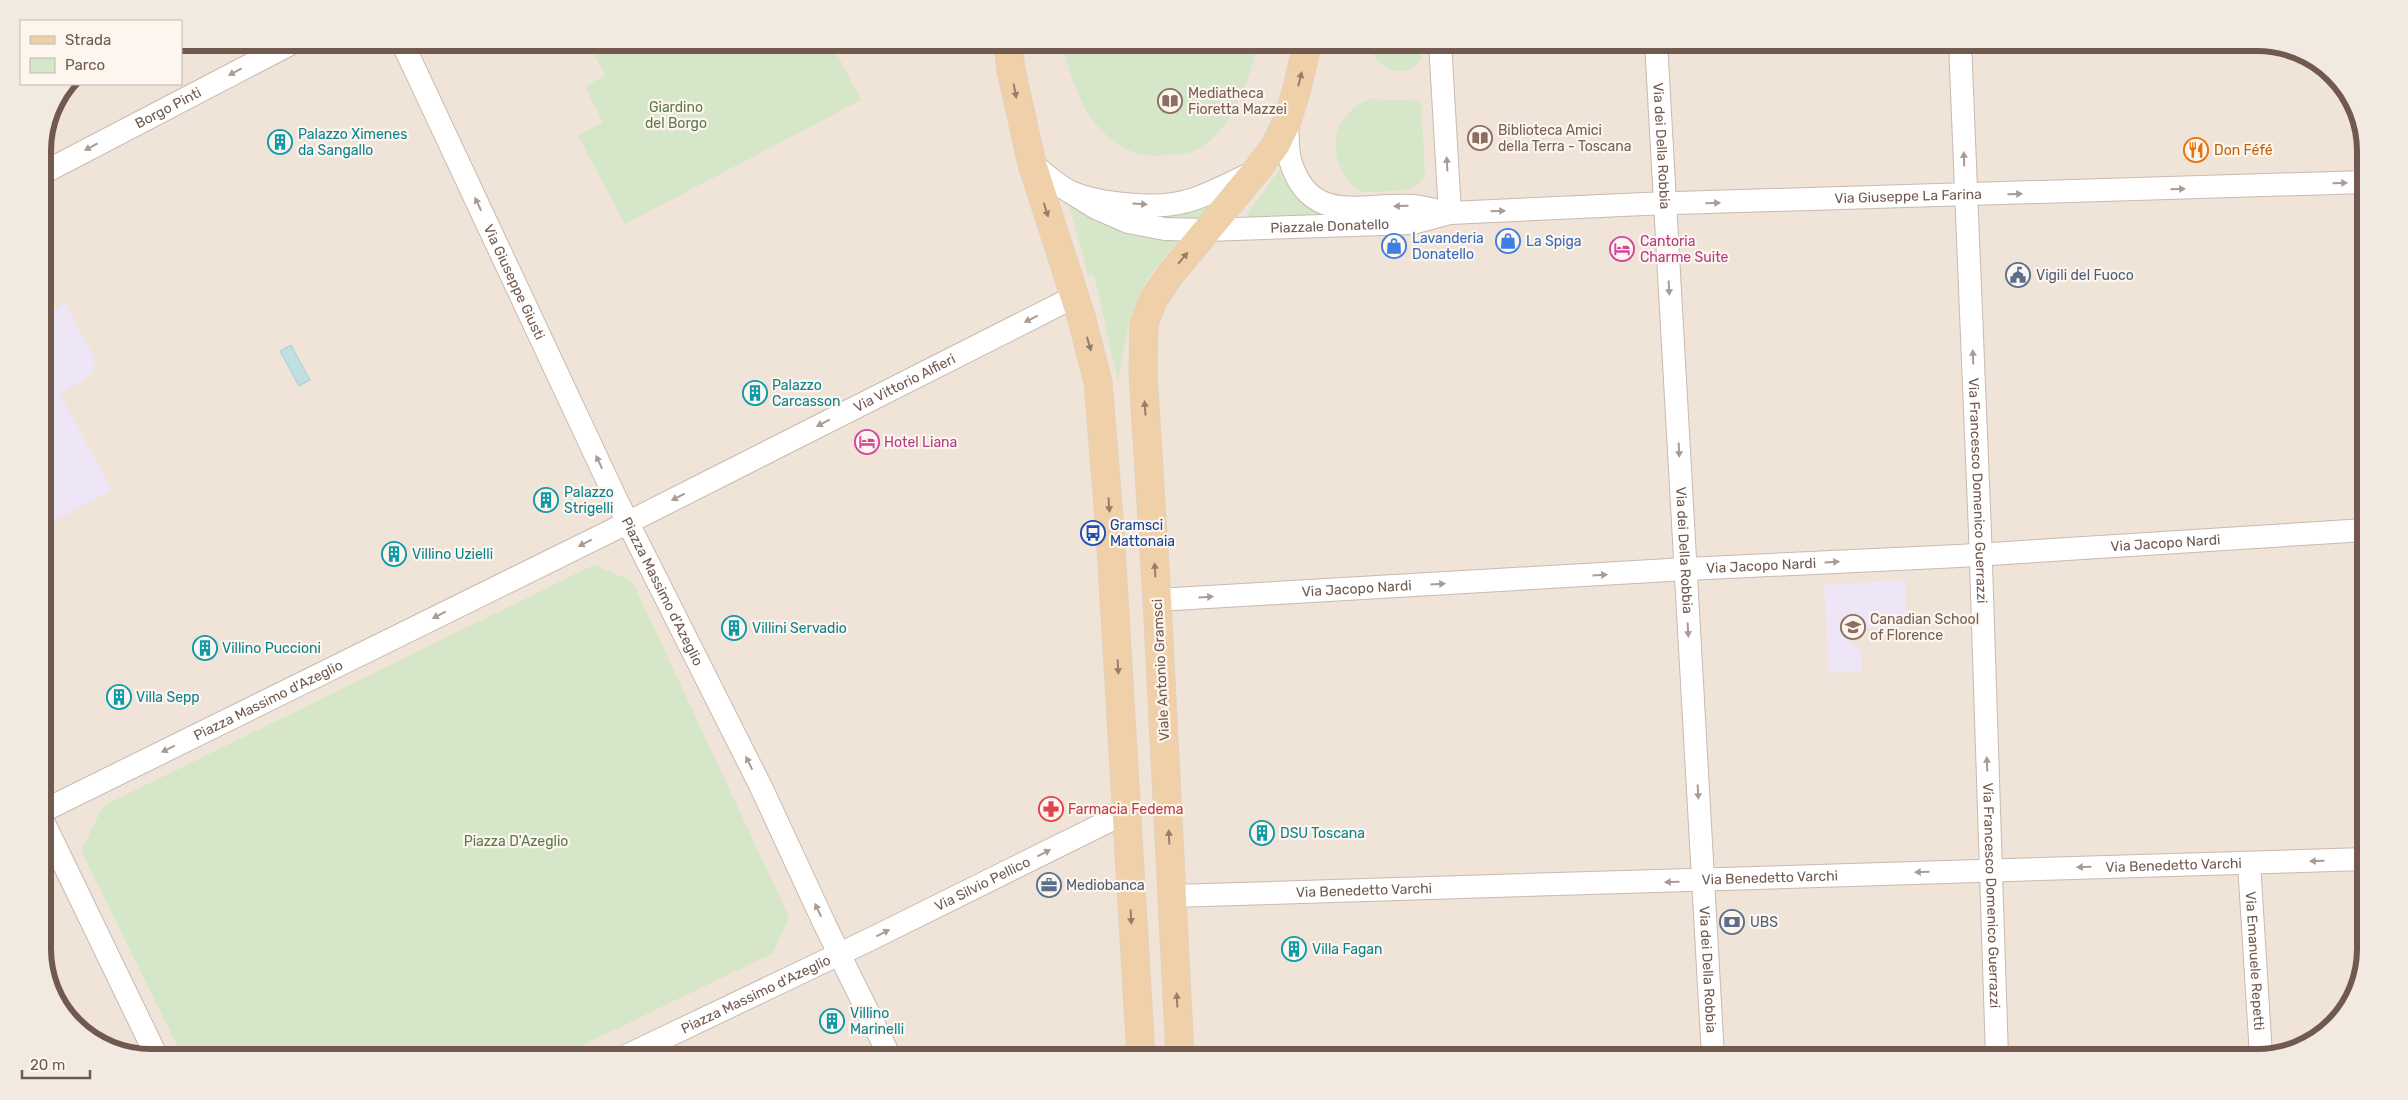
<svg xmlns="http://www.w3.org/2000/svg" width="2408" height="1100" font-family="Rubik,sans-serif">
<rect width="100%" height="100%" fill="#faf2e8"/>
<path fill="#f0e3d7" d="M 181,42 L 2257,42 L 2299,51 L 2347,90 L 2365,144 L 2365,949 L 2357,991 L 2317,1039 L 2257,1057 L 151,1057 L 109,1049 L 61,1010 L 43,956 L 43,144 L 51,109 L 68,84 L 181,84 Z"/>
<path fill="#eee5f6" d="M 65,303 L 96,361 L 90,375 L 60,394 L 112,490 L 43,527 L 43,317 Z
M 1905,580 L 1907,626 L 1850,629 L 1851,646 L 1860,646 L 1862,671 L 1829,673 L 1824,585 Z"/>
<path fill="#d6e6c8" d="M 587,43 L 831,43 L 861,100 L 625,224 L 578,136 L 603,122 L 585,87 L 606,75 Z
M 1062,43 L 1062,42 L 1257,43 C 1251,79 1229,139 1191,152 C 1183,155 1172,154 1164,155 C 1142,158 1121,150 1105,134 C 1080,110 1070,76 1062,43 Z
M 1371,43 L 1420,43 L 1421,58 C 1418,62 1414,67 1409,69 C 1392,77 1371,61 1371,43 Z
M 1369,99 L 1421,101 L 1425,175 C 1417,190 1406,190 1390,191 C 1381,191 1367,194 1359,190 C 1351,187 1346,179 1342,171 C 1327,141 1339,113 1369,99 Z
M 1279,170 C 1290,192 1301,205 1323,216 L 1250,219 L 1247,214 Z
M 1223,193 L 1197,222 L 1155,220 L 1156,214 Z
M 1068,201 L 1182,237 C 1167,254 1150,272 1140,293 C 1127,320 1124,352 1118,381 L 1094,275 L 1088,275 Z
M 594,565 L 632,581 L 789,917 L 773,953 L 558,1057 L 183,1057 L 81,851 L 103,806 Z"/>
<path fill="#bfdfe1" stroke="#a6ced2" d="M 291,345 L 310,380 L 299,386 L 280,351 Z"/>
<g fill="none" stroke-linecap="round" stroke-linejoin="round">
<defs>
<g id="street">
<path id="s1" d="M 402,42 L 617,501 L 761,787 L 825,925 L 890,1057"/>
<path d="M 1440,42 L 1450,213"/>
<path id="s2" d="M 1656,42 L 1713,1057"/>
<path id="s3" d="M 1960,42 L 1980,533 L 1997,1057"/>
<path d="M 1287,121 C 1288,134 1287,148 1290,160 C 1310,228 1364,202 1413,206 C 1423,207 1434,210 1444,212"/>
<path d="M 1032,164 C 1045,173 1058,187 1073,193 C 1100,204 1158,210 1187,201 C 1210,195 1232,182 1254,172"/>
<path id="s4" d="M 43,173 L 294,42"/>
<path id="s5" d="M 1070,192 L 1096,208 L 1128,222 L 1165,229 L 1207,230 L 1413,223 L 1450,213 L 1644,204 L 2365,182"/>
<path id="s6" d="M 1157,600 L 1686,569 L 1959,556 L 2365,530"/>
<path id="s7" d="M 43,811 L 629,522 L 1074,297"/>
<path d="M 43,821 L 157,1057"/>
<path id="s8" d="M 2249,863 L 2261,1056"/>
<path id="s9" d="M 1172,896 L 2365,859"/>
<path id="s10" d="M 624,1057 L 873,938 L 1125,813"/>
</g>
<path id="primary" d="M 1008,42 L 1011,70 L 1032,164 L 1081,316 L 1098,382 L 1110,530 L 1141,1057
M 1180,1057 L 1157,600 L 1143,373 L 1144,324 L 1153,300 L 1169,276 L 1257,170 L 1276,144 L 1287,121 L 1296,92 L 1308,42"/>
</defs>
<use href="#street" stroke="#cab9af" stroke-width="24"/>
<use href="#primary" stroke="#d7d1ce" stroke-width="29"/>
<use href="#street" stroke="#fff" stroke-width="22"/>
<use href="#primary" stroke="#f0d0a9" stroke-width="28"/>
</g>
<defs><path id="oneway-solid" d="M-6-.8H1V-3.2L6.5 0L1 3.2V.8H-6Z" transform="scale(1.25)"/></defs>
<g fill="#aa9b95">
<use href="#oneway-solid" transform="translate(235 72) rotate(152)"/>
<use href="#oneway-solid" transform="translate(91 147) rotate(152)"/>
<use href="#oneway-solid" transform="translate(1964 159) rotate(-92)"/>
<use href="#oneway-solid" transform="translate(1447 164) rotate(-93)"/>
<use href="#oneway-solid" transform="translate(2340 183) rotate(-2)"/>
<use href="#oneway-solid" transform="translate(2178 189) rotate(-2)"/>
<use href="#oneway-solid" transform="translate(2015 194) rotate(-2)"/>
<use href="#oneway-solid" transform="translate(1713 203) rotate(-2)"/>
<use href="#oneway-solid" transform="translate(478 204) rotate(-115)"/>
<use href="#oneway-solid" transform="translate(1140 204) rotate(3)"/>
<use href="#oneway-solid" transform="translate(1401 206) rotate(178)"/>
<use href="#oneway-solid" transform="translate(1498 211) rotate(-2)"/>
<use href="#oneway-solid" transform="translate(1669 288) rotate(87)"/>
<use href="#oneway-solid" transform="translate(1031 319) rotate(154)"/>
<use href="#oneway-solid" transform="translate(1973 357) rotate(-92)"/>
<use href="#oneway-solid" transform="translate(823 423) rotate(153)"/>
<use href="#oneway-solid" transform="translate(1679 450) rotate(87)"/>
<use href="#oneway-solid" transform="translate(599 462) rotate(-115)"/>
<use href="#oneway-solid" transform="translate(678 497) rotate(153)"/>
<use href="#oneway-solid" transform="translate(585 543) rotate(153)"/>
<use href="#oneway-solid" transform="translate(1832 562) rotate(-3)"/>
<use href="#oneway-solid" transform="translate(1600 575) rotate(-3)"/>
<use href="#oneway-solid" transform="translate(1438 584) rotate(-3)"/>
<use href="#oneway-solid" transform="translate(1206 597) rotate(-3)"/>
<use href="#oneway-solid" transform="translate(439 615) rotate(153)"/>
<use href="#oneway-solid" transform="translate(1688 630) rotate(87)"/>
<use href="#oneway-solid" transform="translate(168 749) rotate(154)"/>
<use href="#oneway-solid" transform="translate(749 763) rotate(-116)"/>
<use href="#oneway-solid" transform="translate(1987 764) rotate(-92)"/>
<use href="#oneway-solid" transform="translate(1698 792) rotate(87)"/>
<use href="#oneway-solid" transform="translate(1044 853) rotate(-27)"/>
<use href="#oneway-solid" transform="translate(2317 861) rotate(178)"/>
<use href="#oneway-solid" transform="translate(2084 867) rotate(178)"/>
<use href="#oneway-solid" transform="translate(1922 872) rotate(178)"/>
<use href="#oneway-solid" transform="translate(1672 882) rotate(178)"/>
<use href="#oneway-solid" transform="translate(818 910) rotate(-115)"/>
<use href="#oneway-solid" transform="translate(883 933) rotate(-27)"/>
</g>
<g fill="#977d6a">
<use href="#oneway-solid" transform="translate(1300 79) rotate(-76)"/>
<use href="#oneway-solid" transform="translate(1015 91) rotate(79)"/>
<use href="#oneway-solid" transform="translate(1046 210) rotate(73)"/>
<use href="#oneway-solid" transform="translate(1183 258) rotate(-50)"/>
<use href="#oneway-solid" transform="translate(1089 344) rotate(74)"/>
<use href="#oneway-solid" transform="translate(1145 408) rotate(-94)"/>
<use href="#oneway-solid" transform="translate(1109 505) rotate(86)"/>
<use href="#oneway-solid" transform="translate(1155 570) rotate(-93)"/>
<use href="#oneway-solid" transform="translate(1118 667) rotate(87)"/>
<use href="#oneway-solid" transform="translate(1169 837) rotate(-93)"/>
<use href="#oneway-solid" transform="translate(1131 917) rotate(87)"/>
<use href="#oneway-solid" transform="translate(1177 1000) rotate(-93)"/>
</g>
<defs>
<symbol id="library-ring" viewBox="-11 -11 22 22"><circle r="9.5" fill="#fdf6ee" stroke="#8d6e63" stroke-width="1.5"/><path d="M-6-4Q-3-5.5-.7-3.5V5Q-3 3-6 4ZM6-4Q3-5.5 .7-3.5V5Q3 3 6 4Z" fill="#8d6e63"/></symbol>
<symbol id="building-ring" viewBox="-11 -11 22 22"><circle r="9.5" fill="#fdf6ee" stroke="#0f9aa8" stroke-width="1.5"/><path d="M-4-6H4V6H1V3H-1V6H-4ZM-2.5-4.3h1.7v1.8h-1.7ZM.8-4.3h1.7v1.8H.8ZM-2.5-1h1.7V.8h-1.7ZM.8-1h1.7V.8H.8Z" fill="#0f9aa8"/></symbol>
<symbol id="restaurant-ring" viewBox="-11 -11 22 22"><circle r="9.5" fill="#fdf6ee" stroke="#e8710a" stroke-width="1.5"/><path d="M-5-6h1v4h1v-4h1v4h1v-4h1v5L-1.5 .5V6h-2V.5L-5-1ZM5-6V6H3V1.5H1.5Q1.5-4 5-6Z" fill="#e8710a"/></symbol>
<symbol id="shop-ring" viewBox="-11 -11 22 22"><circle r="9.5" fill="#fdf6ee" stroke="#3f7fe0" stroke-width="1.5"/><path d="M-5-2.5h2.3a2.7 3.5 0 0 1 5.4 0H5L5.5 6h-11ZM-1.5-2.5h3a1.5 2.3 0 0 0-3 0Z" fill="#3f7fe0"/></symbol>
<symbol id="hotel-ring" viewBox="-11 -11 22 22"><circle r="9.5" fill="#fdf6ee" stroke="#d1479c" stroke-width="1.5"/><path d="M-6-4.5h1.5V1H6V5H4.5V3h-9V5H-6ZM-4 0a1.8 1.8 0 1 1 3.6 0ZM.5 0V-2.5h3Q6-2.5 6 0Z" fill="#d1479c"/></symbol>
<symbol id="civic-ring" viewBox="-11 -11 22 22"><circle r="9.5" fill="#fdf6ee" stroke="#5c6f8a" stroke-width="1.5"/><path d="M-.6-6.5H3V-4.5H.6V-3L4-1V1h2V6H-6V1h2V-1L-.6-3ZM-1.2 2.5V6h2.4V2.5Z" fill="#5c6f8a"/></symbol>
<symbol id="bus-ring" viewBox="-11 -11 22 22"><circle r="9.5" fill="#fdf6ee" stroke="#1a4fb4" stroke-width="1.5"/><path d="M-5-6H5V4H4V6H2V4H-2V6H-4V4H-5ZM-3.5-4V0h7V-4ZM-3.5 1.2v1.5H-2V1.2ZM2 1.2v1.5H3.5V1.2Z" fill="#1a4fb4"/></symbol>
<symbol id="school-ring" viewBox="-11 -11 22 22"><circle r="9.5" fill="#fdf6ee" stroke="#8d6e63" stroke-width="1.5"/><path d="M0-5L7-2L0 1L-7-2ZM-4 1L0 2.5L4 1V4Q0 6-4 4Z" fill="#8d6e63"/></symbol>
<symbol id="pharmacy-ring" viewBox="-11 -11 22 22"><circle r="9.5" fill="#fdf6ee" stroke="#e0444e" stroke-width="1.5"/><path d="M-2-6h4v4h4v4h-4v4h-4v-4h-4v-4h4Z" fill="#e0444e"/></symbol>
<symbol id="office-ring" viewBox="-11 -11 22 22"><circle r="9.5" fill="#fdf6ee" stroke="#5c6f8a" stroke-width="1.5"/><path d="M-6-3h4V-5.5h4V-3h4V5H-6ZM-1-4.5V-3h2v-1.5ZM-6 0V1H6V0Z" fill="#5c6f8a"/></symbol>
<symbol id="bank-ring" viewBox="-11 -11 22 22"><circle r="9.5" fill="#fdf6ee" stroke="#5c6f8a" stroke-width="1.5"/><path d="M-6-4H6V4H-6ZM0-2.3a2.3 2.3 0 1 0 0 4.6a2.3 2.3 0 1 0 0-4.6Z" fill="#5c6f8a"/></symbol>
</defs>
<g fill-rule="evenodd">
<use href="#library-ring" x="1156" y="87" width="28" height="28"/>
<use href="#library-ring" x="1466" y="124" width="28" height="28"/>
<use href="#building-ring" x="266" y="128" width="28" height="28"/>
<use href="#restaurant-ring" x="2182" y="136" width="28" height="28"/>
<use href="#shop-ring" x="1494" y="227" width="28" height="28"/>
<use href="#shop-ring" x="1380" y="232" width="28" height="28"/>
<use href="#hotel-ring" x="1608" y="235" width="28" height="28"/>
<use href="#civic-ring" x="2004" y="261" width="28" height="28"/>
<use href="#building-ring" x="741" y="379" width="28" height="28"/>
<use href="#hotel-ring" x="853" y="428" width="28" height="28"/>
<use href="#building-ring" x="532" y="486" width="28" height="28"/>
<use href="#bus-ring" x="1079" y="519" width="28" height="28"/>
<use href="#building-ring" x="380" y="540" width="28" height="28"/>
<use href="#school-ring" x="1839" y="613" width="28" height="28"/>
<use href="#building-ring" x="720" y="614" width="28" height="28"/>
<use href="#building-ring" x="191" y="634" width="28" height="28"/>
<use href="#building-ring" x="105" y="683" width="28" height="28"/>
<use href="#pharmacy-ring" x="1037" y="795" width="28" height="28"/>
<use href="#building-ring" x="1248" y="819" width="28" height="28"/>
<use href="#office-ring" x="1035" y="871" width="28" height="28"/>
<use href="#bank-ring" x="1718" y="908" width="28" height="28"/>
<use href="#building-ring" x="1280" y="935" width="28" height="28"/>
<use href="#building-ring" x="818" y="1007" width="28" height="28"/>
</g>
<g text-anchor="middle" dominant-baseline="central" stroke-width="4.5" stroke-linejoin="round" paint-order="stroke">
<g font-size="14" fill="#785e54" stroke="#fdf6ee" text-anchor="start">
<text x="1188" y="93">Mediatheca<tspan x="1188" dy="16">Fioretta Mazzei</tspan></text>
<text x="1498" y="130">Biblioteca Amici<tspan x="1498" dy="16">della Terra - Toscana</tspan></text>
<text x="1870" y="619">Canadian School<tspan x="1870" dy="16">of Florence</tspan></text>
</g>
<g font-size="14" fill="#71594f" stroke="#fdf6ee">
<text stroke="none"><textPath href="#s4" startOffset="141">Borgo Pinti</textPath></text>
<text stroke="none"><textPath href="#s2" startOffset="104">Via dei Della Robbia</textPath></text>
<text stroke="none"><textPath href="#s5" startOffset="848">Via Giuseppe La Farina</textPath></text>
<text stroke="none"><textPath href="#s5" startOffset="268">Piazzale Donatello</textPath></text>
<text stroke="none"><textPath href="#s1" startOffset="265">Via Giuseppe Giusti</textPath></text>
<text stroke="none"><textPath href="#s7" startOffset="962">Via Vittorio Alfieri</textPath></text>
<text stroke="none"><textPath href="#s3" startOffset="449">Via Francesco Domenico Guerrazzi</textPath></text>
<text stroke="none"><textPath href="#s6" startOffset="1010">Via Jacopo Nardi</textPath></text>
<text stroke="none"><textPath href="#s2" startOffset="509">Via dei Della Robbia</textPath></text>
<text stroke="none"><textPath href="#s6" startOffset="605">Via Jacopo Nardi</textPath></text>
<text stroke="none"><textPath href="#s6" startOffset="200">Via Jacopo Nardi</textPath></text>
<text stroke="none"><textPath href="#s1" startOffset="608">Piazza Massimo d'Azeglio</textPath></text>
<text transform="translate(1161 670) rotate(-93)">Viale Antonio Gramsci</text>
<text stroke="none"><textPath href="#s7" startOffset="251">Piazza Massimo d'Azeglio</textPath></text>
<text stroke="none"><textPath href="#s9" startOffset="1002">Via Benedetto Varchi</textPath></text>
<text stroke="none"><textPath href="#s9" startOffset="598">Via Benedetto Varchi</textPath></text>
<text stroke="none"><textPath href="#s10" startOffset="398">Via Silvio Pellico</textPath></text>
<text stroke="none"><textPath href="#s9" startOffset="192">Via Benedetto Varchi</textPath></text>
<text stroke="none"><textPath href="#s3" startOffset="854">Via Francesco Domenico Guerrazzi</textPath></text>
<text stroke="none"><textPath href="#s8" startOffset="98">Via Emanuele Repetti</textPath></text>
<text stroke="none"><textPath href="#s2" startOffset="929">Via dei Della Robbia</textPath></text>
<text stroke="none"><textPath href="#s10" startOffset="146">Piazza Massimo d'Azeglio</textPath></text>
</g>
<g font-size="14" fill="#5d7a4c" stroke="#fdf6ee">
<text x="676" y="107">Giardino<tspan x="676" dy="16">del Borgo</tspan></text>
<text x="516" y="841">Piazza D'Azeglio</text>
</g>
<g font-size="14" fill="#0d838f" stroke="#fdf6ee" text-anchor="start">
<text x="298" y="134">Palazzo Ximenes<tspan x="298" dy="16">da Sangallo</tspan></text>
<text x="772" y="385">Palazzo<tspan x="772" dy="16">Carcasson</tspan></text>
<text x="564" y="492">Palazzo<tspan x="564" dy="16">Strigelli</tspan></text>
<text x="412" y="554">Villino Uzielli</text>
<text x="752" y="628">Villini Servadio</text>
<text x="222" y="648">Villino Puccioni</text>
<text x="136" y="697">Villa Sepp</text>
<text x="1280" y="833">DSU Toscana</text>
<text x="1312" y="949">Villa Fagan</text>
<text x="850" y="1013">Villino<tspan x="850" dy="16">Marinelli</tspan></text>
</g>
<g font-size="14" fill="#c56008" stroke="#fdf6ee" text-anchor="start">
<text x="2214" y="150">Don Féfé</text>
</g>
<g font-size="14" fill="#366cbe" stroke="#fdf6ee" text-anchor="start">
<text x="1412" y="238">Lavanderia<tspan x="1412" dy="16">Donatello</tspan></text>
<text x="1526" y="241">La Spiga</text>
</g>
<g font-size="14" fill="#b23c85" stroke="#fdf6ee" text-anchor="start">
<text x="1640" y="241">Cantoria<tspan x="1640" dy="16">Charme Suite</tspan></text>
<text x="884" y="442">Hotel Liana</text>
</g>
<g font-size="14" fill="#4e5e75" stroke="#fdf6ee" text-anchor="start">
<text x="2036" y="275">Vigili del Fuoco</text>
<text x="1066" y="885">Mediobanca</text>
<text x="1750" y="922">UBS</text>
</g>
<g font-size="14" fill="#164399" stroke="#fdf6ee" text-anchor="start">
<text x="1110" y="525">Gramsci<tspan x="1110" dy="16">Mattonaia</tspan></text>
</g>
<g font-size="14" fill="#be3a42" stroke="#fdf6ee" text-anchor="start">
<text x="1068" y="809">Farmacia Fedema</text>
</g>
</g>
<path d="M0 0H2408V1100H0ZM151 51H2257A100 100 0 0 1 2357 151V949A100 100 0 0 1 2257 1049H151A100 100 0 0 1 51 949V151A100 100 0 0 1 151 51Z" fill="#f2e9e1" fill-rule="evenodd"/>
<path fill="none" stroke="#71594f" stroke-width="6" d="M151 51H2257A100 100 0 0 1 2357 151V949A100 100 0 0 1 2257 1049H151A100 100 0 0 1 51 949V151A100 100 0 0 1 151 51Z"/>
<rect x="20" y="20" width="162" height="65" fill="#fdf6ee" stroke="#c5b7ae"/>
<rect x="30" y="36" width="25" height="8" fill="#f0d0a9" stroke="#c5b7ae"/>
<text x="65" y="45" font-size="15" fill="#71594f">Strada</text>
<rect x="30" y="58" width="25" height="15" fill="#d6e6c8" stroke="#c5b7ae"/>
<text x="65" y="70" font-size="15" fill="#71594f">Parco</text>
<path d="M22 1070v8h68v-8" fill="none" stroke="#71594f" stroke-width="2.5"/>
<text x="30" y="1070" font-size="15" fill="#71594f" stroke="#fdf6ee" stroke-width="4" paint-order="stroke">20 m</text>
</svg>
